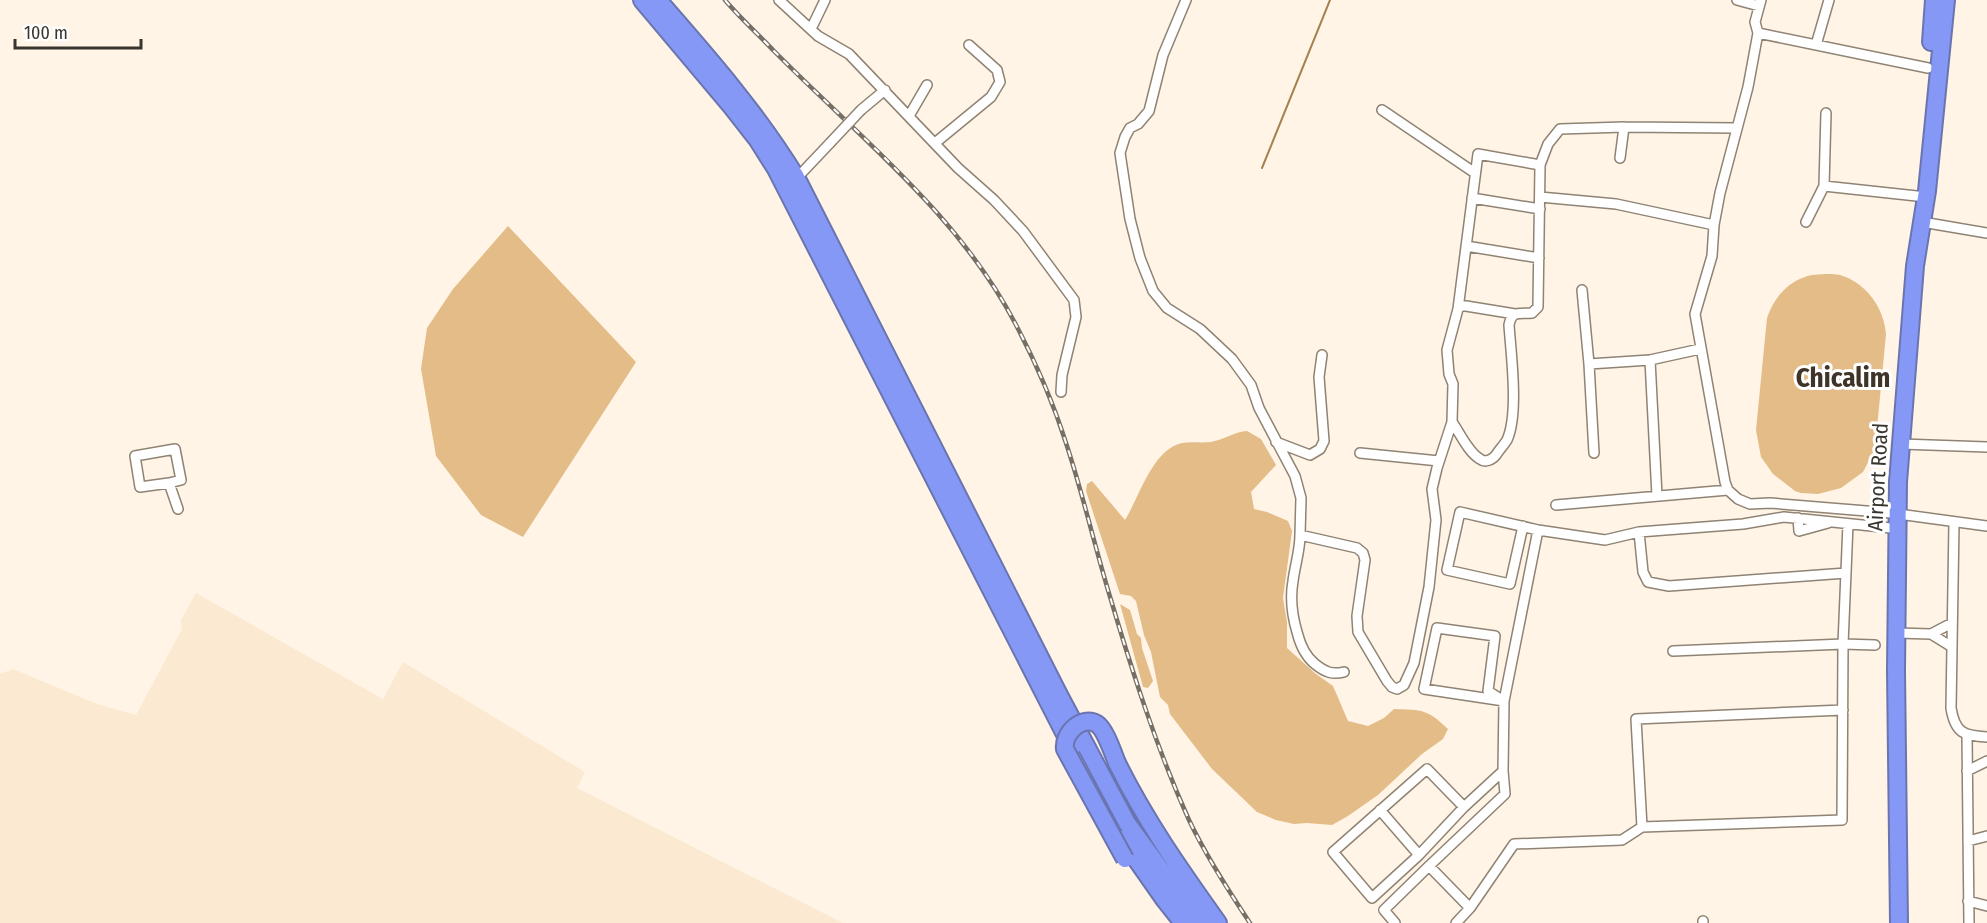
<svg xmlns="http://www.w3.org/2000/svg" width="1987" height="923" font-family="'Fira Sans Condensed',sans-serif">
<rect width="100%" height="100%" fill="#fff4e6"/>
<path fill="#fbe9d1" d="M 196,593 L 383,699 L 403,662 L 585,772 L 577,788 L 843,923 L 0,923 L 0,674 L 13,669 L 97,704 L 136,715 L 182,629 L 181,620 Z"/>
<path fill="#e4bc87" d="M 508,226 L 636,362 L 523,537 L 481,515 L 436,456 L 421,369 L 427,328 L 453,289 Z
M 1825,274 C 1830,274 1838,274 1843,276 C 1868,285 1884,309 1886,334 L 1875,449 L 1863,472 L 1841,488 L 1818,494 L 1801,493 L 1795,491 L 1773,474 L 1761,457 L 1756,430 L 1767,318 C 1773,300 1786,283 1805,277 C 1811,274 1818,275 1825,274 Z
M 1247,431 L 1261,439 L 1276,465 L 1251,492 L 1254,509 L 1267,512 L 1288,521 L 1292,531 L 1283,598 L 1287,622 L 1287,648 L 1316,674 L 1333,686 L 1348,721 L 1368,726 L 1384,718 L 1394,709 C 1423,710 1427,709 1448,729 L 1443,739 L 1422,754 L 1378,795 L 1348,816 L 1332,825 L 1307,823 L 1294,824 L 1276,820 L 1257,812 L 1212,769 L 1170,714 L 1168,705 L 1160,697 L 1151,652 L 1144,635 L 1136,601 L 1131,596 L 1120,594 L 1086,491 L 1087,484 L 1092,481 L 1125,520 C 1140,496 1152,450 1182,443 C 1193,441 1205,444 1215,441 C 1227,438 1235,432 1247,431 Z
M 1120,604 L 1130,610 L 1137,634 L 1141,638 L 1142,648 L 1153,681 L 1148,688 L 1143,687 Z"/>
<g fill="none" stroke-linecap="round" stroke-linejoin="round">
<path stroke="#a48251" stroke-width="2" d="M 1262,168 L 1330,0"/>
<defs>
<path id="street" d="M 779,0 L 818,36 L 849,54 L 958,168 L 994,200 L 1023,231 L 1074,300 L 1076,317 L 1062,375 L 1061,392
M 1186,0 L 1163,55 L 1149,111 L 1138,124 L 1130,128 L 1125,137 L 1120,153 L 1130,219 L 1140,258 L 1153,291 L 1167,308 L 1200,329 L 1232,359 L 1251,385 L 1259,408 L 1295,476 L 1301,498 L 1300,535 L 1357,548 L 1363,553 L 1365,560 L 1357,616 L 1358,632 L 1387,681 L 1392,687 L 1397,689 L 1404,685 L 1414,663 L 1429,587 L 1436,520 L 1432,489 L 1437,468 L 1452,422 L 1453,384 L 1449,374 L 1447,350 L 1458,309 L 1461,306 L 1466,306 L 1515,314
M 1737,0 L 1759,6
M 1761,0 L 1755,22 L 1758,33 L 1928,68
M 811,29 L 825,0
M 1758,33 L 1748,87 L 1720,193 L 1714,225 L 1712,256 L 1695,314 L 1725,482 L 1728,490 L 1738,499 L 1750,504 L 1770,503 L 1891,513 L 1987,526
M 1816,45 L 1829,0
M 861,110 L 885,90
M 1382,110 L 1475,173
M 909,116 L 927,85
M 935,143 L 991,97 L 1000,82 L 997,70 L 969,45
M 1620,158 L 1624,127
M 795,180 L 830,143
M 1824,186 L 1926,197
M 1540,197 L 1616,204 L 1714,225
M 1472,198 L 1540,209
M 1806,222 L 1824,186 L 1826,113
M 1922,222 L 1987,233
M 1466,246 L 1539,258
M 1582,290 L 1589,364
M 1458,309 L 1478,154 L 1540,165
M 1650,360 L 1657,496
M 1452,422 C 1460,433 1468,452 1480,459 C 1485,463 1492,460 1496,455 C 1499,450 1504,445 1507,440 C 1519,414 1511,354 1509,325 C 1512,310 1519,314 1532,313 L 1538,307 L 1540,165 L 1548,144 L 1560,129 L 1624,127 L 1736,128
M 1276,442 L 1310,455 L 1320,449 L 1324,441 L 1319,377 L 1322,355
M 1901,444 L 1987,447
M 1360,453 L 1439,461
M 1594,453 L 1589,364 L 1650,360 L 1700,349
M 169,483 L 181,480 L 175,449 L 135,456 L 140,487 L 169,483 L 178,509
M 1556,505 L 1728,490
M 1798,518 L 1799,531 L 1828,523
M 1954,523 L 1951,708 C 1955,733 1964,736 1987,737
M 1523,526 L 1510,584 L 1447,570 L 1460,512 L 1538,530 L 1605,540 L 1639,532 L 1743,524 L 1784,517 L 1891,528
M 1538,530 L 1504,701 L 1503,771 L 1505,794 L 1429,866 L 1470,908 L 1514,844 L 1622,840 L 1642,827 L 1842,820 L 1843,644 L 1848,524
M 1639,532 L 1643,572 L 1648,582 L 1669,586 L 1846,573
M 1300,535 C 1300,551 1295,565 1293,581 C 1290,598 1292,615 1297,632 C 1300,644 1305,656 1315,664 C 1325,672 1332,675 1344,672
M 1437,628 L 1495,636 L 1488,691 L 1504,701 L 1424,689 Z
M 1897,633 L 1931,634 L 1952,647
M 1931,634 L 1952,623
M 1673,651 L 1843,644 L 1875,645
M 1967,736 L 1969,923
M 1967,771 L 1987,761
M 1464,807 L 1419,855 L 1372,898 L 1333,852 L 1427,769 L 1464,807 L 1503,771
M 1380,810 L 1419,855
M 1642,827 L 1636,719 L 1843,710
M 1968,841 L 1987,836
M 1968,901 L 1987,906
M 1395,923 L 1384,910 L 1429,866
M 1456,923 L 1470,908
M 1703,923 L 1703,921"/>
<path id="highway" d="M 642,0 L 732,107 L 757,139 L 776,169 L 1072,748
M 658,0 C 707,56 757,113 796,177 L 1059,695 L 1127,823 L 1200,923
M 1931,42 L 1934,0
M 1117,763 C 1145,820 1181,871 1218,923
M 1122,839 L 1164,899 L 1183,923
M 1899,923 L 1896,671 L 1898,482 L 1915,266 L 1927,191 L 1946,0"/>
</defs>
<use href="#street" stroke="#8f8373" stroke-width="12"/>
<use href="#highway" stroke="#6a75af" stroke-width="20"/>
<use href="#street" stroke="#fff" stroke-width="9"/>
<use href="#highway" stroke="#8598f5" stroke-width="16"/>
<defs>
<path id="rail" d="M 725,0 C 740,18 758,34 774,51 C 858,136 958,214 1015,323 C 1035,361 1053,402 1066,443 C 1083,494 1095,548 1111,600 C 1133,674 1157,749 1189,820 C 1206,856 1228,890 1250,923"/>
</defs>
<use href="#rail" stroke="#766f66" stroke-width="4.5"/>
<use href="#rail" stroke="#fff" stroke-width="2" stroke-dasharray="7" stroke-linecap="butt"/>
<defs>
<path id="street-bridge" d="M 830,143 L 861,110"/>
<path id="highway-bridge" d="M 1117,763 C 1113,753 1105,729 1097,724 C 1082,715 1063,733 1065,749 L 1125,859"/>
</defs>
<use href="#street-bridge" stroke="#8f8373" stroke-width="12" stroke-linecap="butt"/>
<use href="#highway-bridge" stroke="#6a75af" stroke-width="20" stroke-linecap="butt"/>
<use href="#street-bridge" stroke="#fff" stroke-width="9"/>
<use href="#highway-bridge" stroke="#8598f5" stroke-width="16"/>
</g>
<g text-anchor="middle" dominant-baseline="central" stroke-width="6" stroke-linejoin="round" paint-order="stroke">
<g font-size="21" fill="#39342d" stroke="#fff">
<text transform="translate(1878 477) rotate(-87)">Airport Road</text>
</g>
<g font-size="27" font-weight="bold" fill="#3f3427" stroke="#fff">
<text x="1843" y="378">Chicalim</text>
</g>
</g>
<path d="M15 39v9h126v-9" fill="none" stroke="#39342d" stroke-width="3"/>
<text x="24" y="39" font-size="18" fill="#39342d" stroke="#ffffff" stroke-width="4.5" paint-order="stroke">100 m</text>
</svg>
